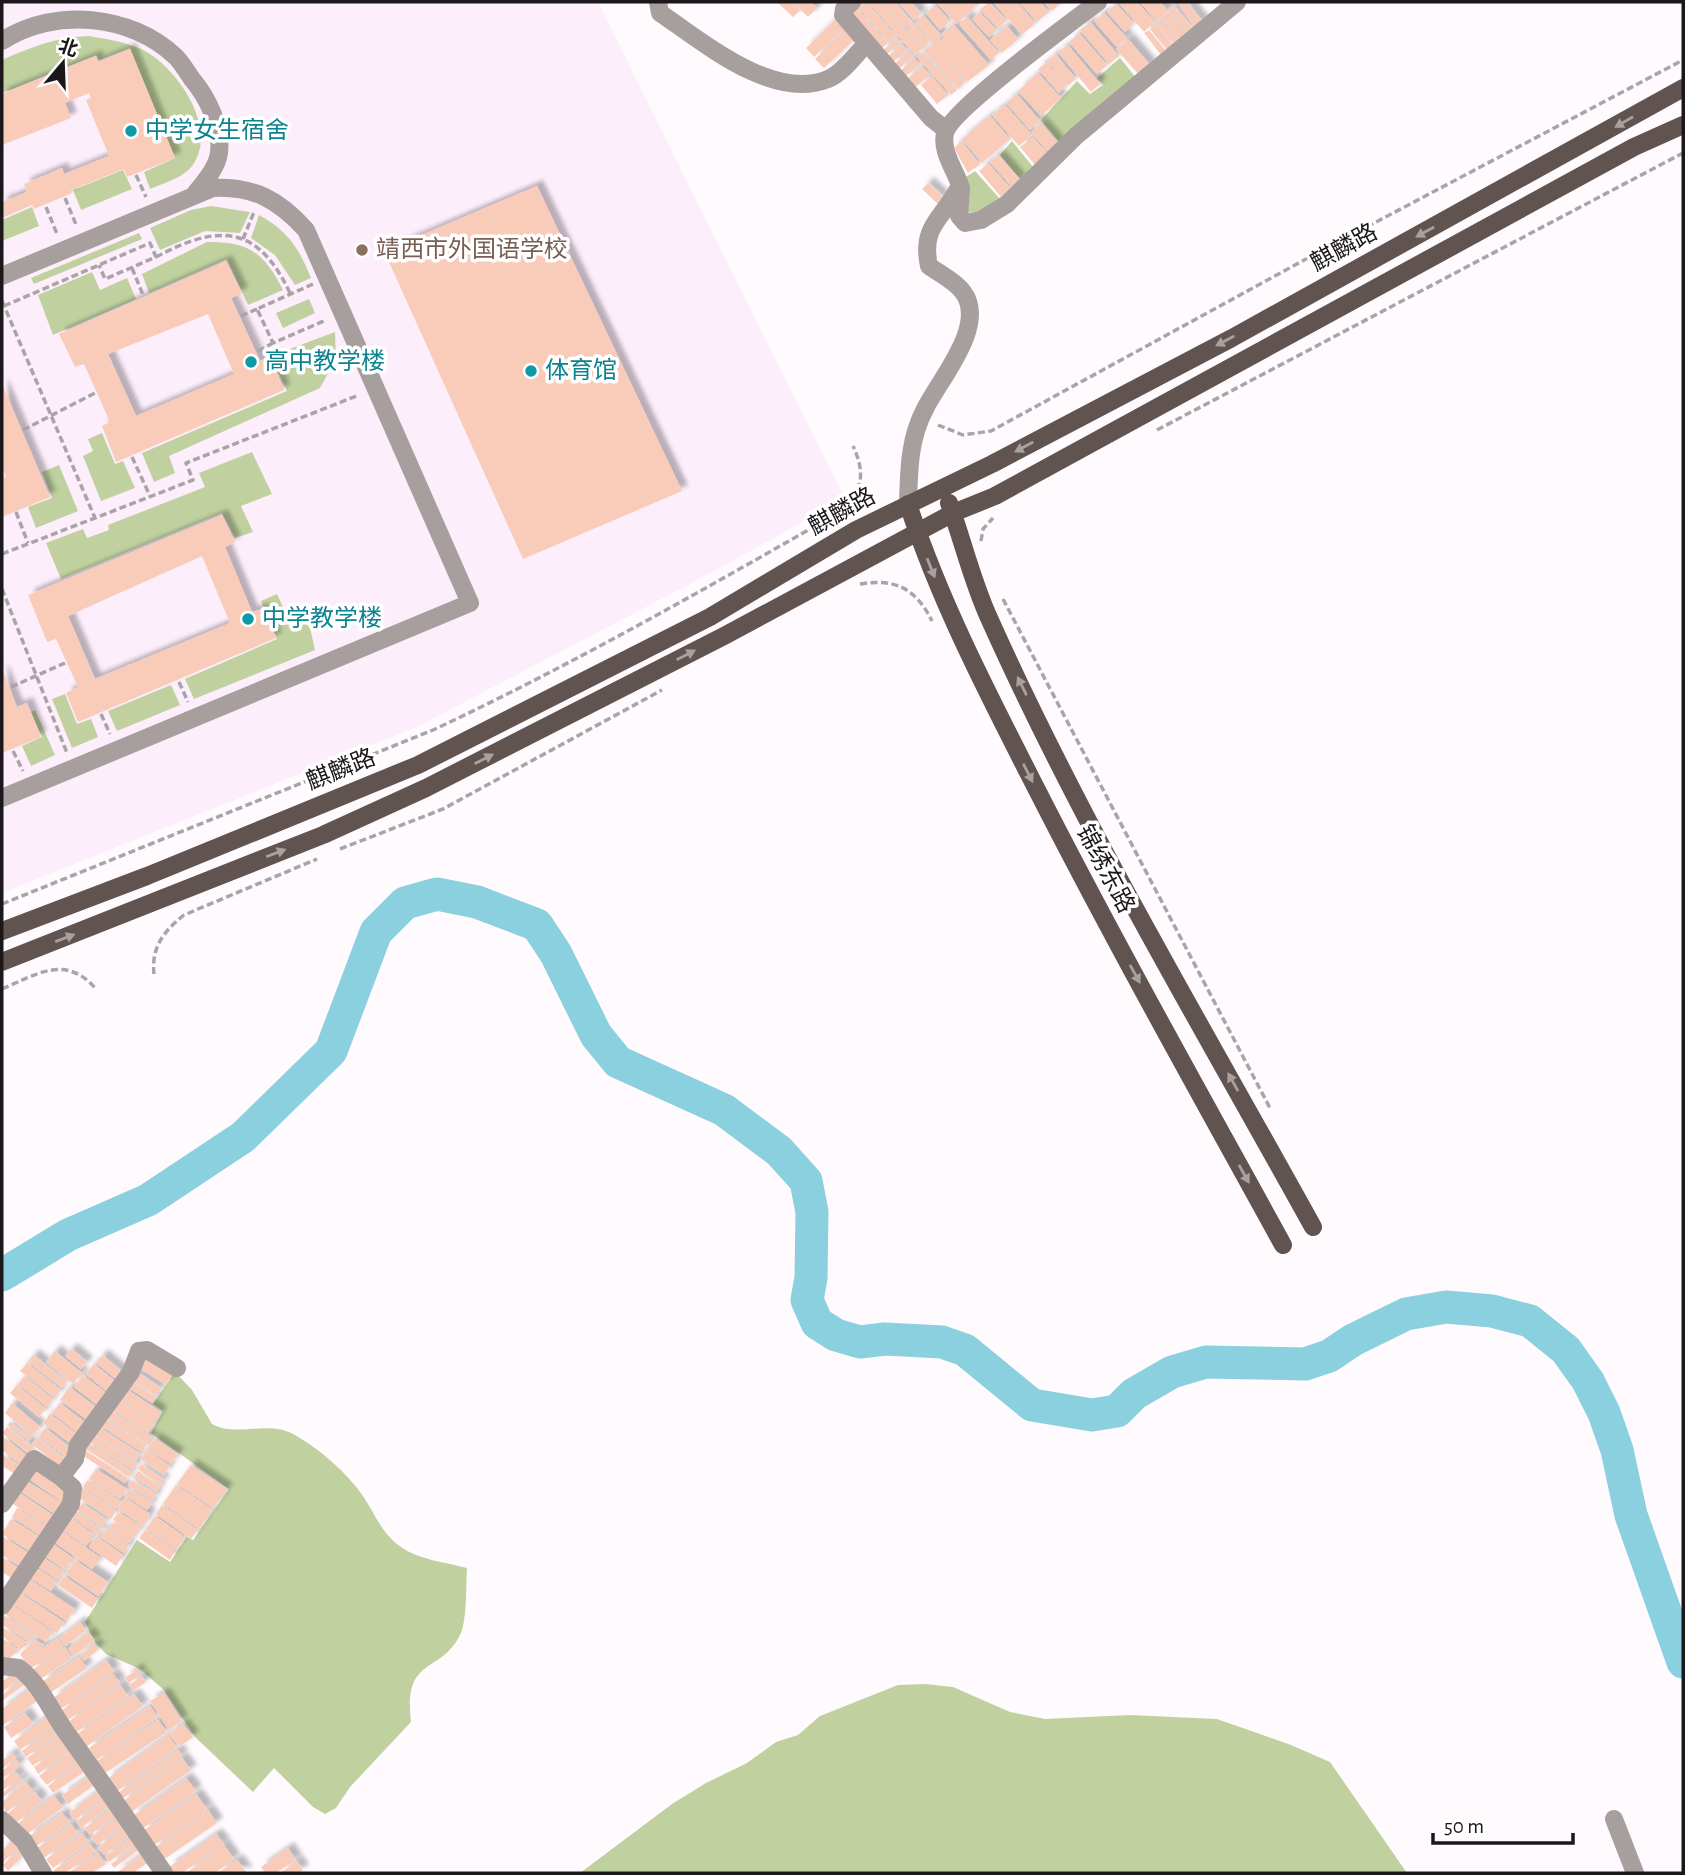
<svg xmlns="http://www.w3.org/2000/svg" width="1685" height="1875" font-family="'Alegreya Sans','Noto Sans SC',sans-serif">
<defs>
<filter id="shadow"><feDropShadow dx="6" dy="-6" stdDeviation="2" flood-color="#0004"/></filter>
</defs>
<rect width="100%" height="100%" fill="#fffafe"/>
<path fill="#fdeefb" d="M 2,2 L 598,2 L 845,499 L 690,584 L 417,727 L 2,893 Z"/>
<path fill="#c0d19f" d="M 89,36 C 106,39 125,42 141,49 C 176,65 220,129 192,166 C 183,178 164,183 150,189 L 144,172 L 175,158 L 130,48 L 99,60 L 96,55 L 2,93 L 2,60 C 31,47 57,37 89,36 Z
M 1120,58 L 1137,79 L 1061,144 L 1041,120 L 1077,81 L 1090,94 L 1103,85 L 1097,78 Z
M 1012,141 L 1034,168 L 1022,181 L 1000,155 Z
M 123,170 L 132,189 L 81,210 L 73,190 Z
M 975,171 L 1001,200 L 984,211 L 967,213 L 964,178 Z
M 211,206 L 250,212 L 240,233 L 205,231 L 160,250 L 150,228 L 191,210 Z
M 32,207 L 39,226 L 2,241 L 2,220 Z
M 259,215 C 287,230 299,248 311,278 L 295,285 L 275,255 L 251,238 Z
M 139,233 L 142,239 L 34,284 L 31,278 Z
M 207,242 C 249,241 265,254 283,290 L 248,305 L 227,259 L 149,293 L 142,274 Z
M 92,272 L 100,290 L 127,278 L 136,299 L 53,335 L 38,295 Z
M 309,299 L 315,313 L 283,328 L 276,313 Z
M 335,332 L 336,359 L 320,388 L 169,456 L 175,473 L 154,482 L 142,453 L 287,391 L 271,356 Z
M 102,433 L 115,464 L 123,461 L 135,488 L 101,501 L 83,456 L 93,451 L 88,439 Z
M 252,452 L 272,494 L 241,506 L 253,532 L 235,538 L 222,513 L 61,579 L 46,543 L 83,529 L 87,538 L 109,530 L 108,525 L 205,487 L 199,473 Z
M 59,465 L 78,511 L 36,528 L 28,507 L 52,498 L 42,472 Z
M 277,594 L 288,618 L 298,614 L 310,628 L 315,650 L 194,699 L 185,679 L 277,639 L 261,601 Z
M 171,685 L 180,705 L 117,731 L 108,711 Z
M 65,694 L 77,724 L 91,719 L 98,737 L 72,748 L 52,699 Z
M 35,710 L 55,755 L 31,766 L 22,746 L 42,737 L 31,712 Z
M 175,1372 L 192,1390 L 212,1424 C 238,1438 268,1419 295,1435 C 321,1450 346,1472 363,1496 C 375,1514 382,1534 401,1547 C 420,1560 445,1562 467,1568 C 466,1585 467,1619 461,1633 C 441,1676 403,1654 411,1722 L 350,1787 L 336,1808 L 325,1814 L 313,1807 L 274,1768 L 253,1792 L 195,1737 L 164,1690 L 140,1669 L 106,1654 L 95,1642 L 85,1622 L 137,1540 L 170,1562 L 187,1537 L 193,1540 L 229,1489 L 151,1433 L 163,1411 L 153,1404 Z
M 925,1684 L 953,1687 L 1010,1712 L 1045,1719 L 1130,1715 L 1217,1719 L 1291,1745 L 1330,1762 L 1407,1873 L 580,1873 L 672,1804 L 706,1783 L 747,1763 L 776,1742 L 798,1735 L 820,1716 L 898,1685 Z"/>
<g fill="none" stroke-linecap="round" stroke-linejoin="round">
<path stroke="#8ad0de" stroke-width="33" d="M 2,1275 L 68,1235 L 148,1200 L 243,1137 L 331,1051 L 376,932 L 405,903 L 437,894 L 477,902 L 537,925 L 556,954 L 596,1035 L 618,1062 L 724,1110 L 779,1151 L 806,1181 L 812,1212 L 811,1278 L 807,1300 L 817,1323 L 836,1335 L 860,1342 L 885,1339 L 942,1342 L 965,1350 L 1032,1405 L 1092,1415 L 1117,1411 L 1134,1394 L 1172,1372 L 1206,1362 L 1305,1364 L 1329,1356 L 1353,1340 L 1406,1314 L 1446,1307 L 1492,1311 L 1530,1321 L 1566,1350 L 1588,1381 L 1604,1413 L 1617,1450 L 1631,1515 L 1683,1662"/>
</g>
<path fill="#f9ccb9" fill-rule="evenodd" filter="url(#shadow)" d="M 777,2 L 791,2 L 800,10 L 793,17 Z
M 793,2 L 811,2 L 817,8 L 808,17 Z
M 860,2 L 866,2 L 896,36 L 889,42 L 856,5 Z
M 868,2 L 880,2 L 922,49 L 915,55 Z
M 882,2 L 895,2 L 912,22 L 905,28 Z
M 898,2 L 910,2 L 921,14 L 914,20 Z
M 936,2 L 981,2 L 956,24 Z
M 989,2 L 1007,20 L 998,28 L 980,10 Z
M 993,2 L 1017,2 L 1035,23 L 1022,35 Z
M 1019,2 L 1040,2 L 1049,12 L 1037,22 Z
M 1043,2 L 1062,2 L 1052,11 Z
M 1118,2 L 1137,2 L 1155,22 L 1144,32 Z
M 1140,2 L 1160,2 L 1168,11 L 1156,21 Z
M 1177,2 L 1186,2 L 1203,22 L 1196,29 Z
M 1116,4 L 1134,23 L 1125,32 L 1107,12 Z
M 935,5 L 950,21 L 940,30 L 926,13 Z
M 1173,5 L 1194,29 L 1189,34 L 1168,10 Z
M 855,6 L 888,43 L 881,49 L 848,13 Z
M 979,12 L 997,30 L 989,37 L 972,19 Z
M 1168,12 L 1188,35 L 1181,41 L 1162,18 Z
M 1104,13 L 1127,38 L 1117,47 L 1094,21 Z
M 923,15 L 942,36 L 933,44 L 915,23 Z
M 838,17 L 847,26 L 814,57 L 806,48 Z
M 967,17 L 999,53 L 991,60 L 959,24 Z
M 1161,19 L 1180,41 L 1175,45 L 1156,23 Z
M 1090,22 L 1119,56 L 1109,64 L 1080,30 Z
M 913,23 L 929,42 L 923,48 L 906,29 Z
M 953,24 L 989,65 L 967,82 L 938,50 L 965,82 L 958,89 L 924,50 L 944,38 L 949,43 L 942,34 Z
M 1156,24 L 1173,45 L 1167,49 L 1150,29 Z
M 1007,26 L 1018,39 L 1002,53 L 990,40 Z
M 847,28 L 856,38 L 824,68 L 815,59 Z
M 1149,30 L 1166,51 L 1161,55 L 1144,33 Z
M 1079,33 L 1107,65 L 1097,74 L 1069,42 Z
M 897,38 L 901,42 L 885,56 L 882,51 Z
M 1128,39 L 1151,66 L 1140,76 L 1116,49 Z
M 902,44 L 907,50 L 892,63 L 887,57 Z
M 1068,45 L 1100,84 L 1091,92 L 1058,52 Z
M 130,49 L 175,158 L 127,177 L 124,169 L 71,190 L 72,193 L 34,209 L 32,205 L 2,218 L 2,202 L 27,192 L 24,184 L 62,168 L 64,174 L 109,156 L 86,100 L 91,98 L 89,93 L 65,103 L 71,118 L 2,145 L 2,94 L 96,56 L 98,62 Z
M 909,51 L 913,56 L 898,70 L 893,65 Z
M 923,52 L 957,90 L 951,95 L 917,57 Z
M 1055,54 L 1076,79 L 1068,85 L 1048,61 Z
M 914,58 L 920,64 L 904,78 L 899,72 Z
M 1047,62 L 1067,85 L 1059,93 L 1038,69 Z
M 922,66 L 930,75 L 913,89 L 906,80 Z
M 1038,73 L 1061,98 L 1041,116 L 1018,91 Z
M 932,76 L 948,95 L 937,104 L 921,85 Z
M 1017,94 L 1040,121 L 1030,130 L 1006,103 Z
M 1005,105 L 1032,135 L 1019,146 L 992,115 Z
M 990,116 L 1010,139 L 982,163 L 962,139 Z
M 1041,123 L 1059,144 L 1049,153 L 1031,132 Z
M 1033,137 L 1048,154 L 1035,165 L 1020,147 Z
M 961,141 L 980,164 L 968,173 L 954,148 Z
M 998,155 L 1020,180 L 1012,187 L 990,162 Z
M 988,163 L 1011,189 L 1001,197 L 979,171 Z
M 928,183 L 944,198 L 938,204 L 922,189 Z
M 537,186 L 682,491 L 523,559 L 384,251 Z
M 226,261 L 242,293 L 231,298 L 260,361 L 270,356 L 284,390 L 116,462 L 102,426 L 110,422 L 84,364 L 75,367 L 59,334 ZM 208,314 L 234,374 L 136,416 L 108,354 Z
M 2,384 L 50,497 L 2,517 L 2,478 L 6,477 L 2,467 Z
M 222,515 L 235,542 L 225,547 L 252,612 L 263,609 L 276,638 L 78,722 L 66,693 L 78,687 L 56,639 L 47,642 L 28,595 ZM 202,556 L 230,623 L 95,679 L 68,616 Z
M 2,669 L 17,707 L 27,703 L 41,737 L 2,753 Z
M 71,1349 L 87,1362 L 81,1369 L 65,1356 Z
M 55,1351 L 82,1373 L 73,1384 L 46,1362 Z
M 33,1355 L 67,1382 L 62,1388 L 28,1362 Z
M 102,1355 L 126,1375 L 120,1382 L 96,1363 Z
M 143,1356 L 173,1373 L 166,1385 L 137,1367 Z
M 27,1363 L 61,1390 L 55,1398 L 20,1371 Z
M 94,1364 L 119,1384 L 110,1394 L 86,1374 Z
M 136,1371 L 161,1388 L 156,1395 L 131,1379 Z
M 83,1375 L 109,1395 L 100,1407 L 74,1387 Z
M 24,1376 L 53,1399 L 47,1407 L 18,1384 Z
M 130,1380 L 156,1397 L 152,1403 L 126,1386 Z
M 17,1385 L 46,1409 L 39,1417 L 10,1393 Z
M 69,1387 L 99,1409 L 90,1422 L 60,1400 Z
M 126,1389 L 161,1412 L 155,1422 L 120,1399 Z
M 118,1399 L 155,1423 L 148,1433 L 112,1409 Z
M 12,1403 L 40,1427 L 32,1436 L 5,1413 Z
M 60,1403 L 86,1423 L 78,1433 L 52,1413 Z
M 111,1411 L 152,1437 L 147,1444 L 107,1418 Z
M 50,1414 L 77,1434 L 70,1443 L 43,1423 Z
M 105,1419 L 147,1445 L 142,1452 L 101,1426 Z
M 10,1422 L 32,1438 L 29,1441 L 8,1425 Z
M 7,1427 L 34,1448 L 29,1454 L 2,1433 Z
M 45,1428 L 72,1449 L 66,1457 L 39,1436 Z
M 100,1428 L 140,1454 L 136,1461 L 95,1435 Z
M 2,1436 L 29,1457 L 22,1466 L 2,1450 Z
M 95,1436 L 137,1464 L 133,1470 L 91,1443 Z
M 37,1437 L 65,1459 L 59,1466 L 32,1444 Z
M 154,1438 L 178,1454 L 171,1464 L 147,1449 Z
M 90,1444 L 132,1472 L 129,1477 L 86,1449 Z
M 85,1450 L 128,1478 L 125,1483 L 82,1455 Z
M 147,1450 L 170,1466 L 164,1475 L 140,1459 Z
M 2,1454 L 20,1466 L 15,1474 L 2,1466 Z
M 141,1464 L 164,1480 L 160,1485 L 138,1469 Z
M 191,1465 L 227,1489 L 213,1508 L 177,1484 Z
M 36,1468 L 69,1490 L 61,1501 L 29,1479 Z
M 96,1469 L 127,1489 L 120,1499 L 89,1479 Z
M 138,1471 L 160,1487 L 157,1492 L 134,1477 Z
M 23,1479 L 62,1503 L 55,1514 L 17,1489 Z
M 88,1480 L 121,1502 L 116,1509 L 83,1487 Z
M 131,1480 L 157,1494 L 152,1501 L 128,1485 Z
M 176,1485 L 212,1509 L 199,1529 L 163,1504 Z
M 82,1488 L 116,1511 L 111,1519 L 76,1496 Z
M 130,1489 L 152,1503 L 147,1510 L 125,1495 Z
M 15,1490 L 54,1516 L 48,1526 L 8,1501 Z
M 125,1497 L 150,1514 L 143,1526 L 118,1509 Z
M 82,1503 L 107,1520 L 102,1527 L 77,1510 Z
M 162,1505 L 198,1530 L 191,1539 L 156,1514 Z
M 17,1508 L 47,1527 L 41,1536 L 12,1517 Z
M 76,1511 L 102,1530 L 98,1535 L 72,1517 Z
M 118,1512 L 141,1526 L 136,1535 L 113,1520 Z
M 155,1516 L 185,1537 L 176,1550 L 146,1529 Z
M 71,1518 L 94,1534 L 86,1546 L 62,1529 Z
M 11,1519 L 40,1537 L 31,1552 L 2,1534 Z
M 114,1522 L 135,1535 L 129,1543 L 109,1530 Z
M 106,1529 L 129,1545 L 124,1553 L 100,1537 Z
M 61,1530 L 101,1558 L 92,1569 L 53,1541 Z
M 145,1530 L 175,1551 L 170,1560 L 139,1538 Z
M 2,1536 L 30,1554 L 21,1567 L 2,1555 Z
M 96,1536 L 123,1555 L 116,1566 L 89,1547 Z
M 50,1542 L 73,1558 L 65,1570 L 42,1554 Z
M 39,1555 L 64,1571 L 58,1580 L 34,1564 Z
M 2,1557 L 21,1570 L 14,1580 L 2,1572 Z
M 75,1560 L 108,1582 L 98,1596 L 66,1574 Z
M 32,1565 L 57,1581 L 51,1591 L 26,1575 Z
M 25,1576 L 75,1609 L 67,1621 L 17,1589 Z
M 64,1576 L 98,1599 L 92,1608 L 58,1585 Z
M 19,1592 L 64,1622 L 57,1633 L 12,1603 Z
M 11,1604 L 53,1632 L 46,1642 L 5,1614 Z
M 2,1614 L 35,1637 L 30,1642 L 2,1625 Z
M 80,1622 L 86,1630 L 65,1646 L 59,1638 Z
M 2,1627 L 29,1644 L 20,1649 L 2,1636 Z
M 88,1632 L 95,1640 L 74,1656 L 68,1649 Z
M 2,1638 L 19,1650 L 9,1659 L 2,1659 Z
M 58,1638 L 63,1647 L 30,1669 L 20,1654 L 35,1640 L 44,1645 L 27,1658 Z
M 94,1644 L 99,1649 L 84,1661 L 80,1655 Z
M 65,1647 L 72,1658 L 39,1680 L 32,1670 Z
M 79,1657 L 87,1668 L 50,1693 L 43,1681 Z
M 106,1660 L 114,1671 L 61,1709 L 53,1698 Z
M 137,1669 L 141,1674 L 129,1683 L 125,1678 Z
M 15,1672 L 20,1678 L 2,1692 L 2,1682 Z
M 113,1674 L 120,1683 L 68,1720 L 62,1710 Z
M 142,1676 L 146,1682 L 134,1690 L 129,1685 Z
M 21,1680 L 25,1684 L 2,1701 L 2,1695 Z
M 120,1685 L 128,1696 L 77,1732 L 69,1721 Z
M 29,1689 L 37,1701 L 2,1726 L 2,1709 Z
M 164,1693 L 182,1721 L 169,1730 L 150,1701 Z
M 134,1694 L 143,1706 L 86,1747 L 77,1734 Z
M 150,1706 L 158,1717 L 97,1760 L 89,1748 Z
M 25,1713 L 33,1724 L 11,1738 L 4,1727 Z
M 48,1716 L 55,1725 L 20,1750 L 14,1741 Z
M 158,1720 L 167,1732 L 105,1773 L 97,1761 Z
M 183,1724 L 193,1737 L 179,1747 L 169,1734 Z
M 55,1727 L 59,1733 L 26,1757 L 22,1751 Z
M 60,1735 L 66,1742 L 33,1766 L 27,1758 Z
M 168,1735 L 177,1748 L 116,1792 L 107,1779 Z
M 67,1743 L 71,1750 L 38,1774 L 34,1767 Z
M 73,1750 L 80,1760 L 47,1785 L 39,1776 Z
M 178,1750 L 182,1756 L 122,1799 L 118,1793 Z
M 12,1753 L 16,1758 L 2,1769 L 2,1761 Z
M 182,1758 L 191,1770 L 130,1813 L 122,1802 Z
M 16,1760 L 20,1765 L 2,1779 L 2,1771 Z
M 81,1762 L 87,1770 L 53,1793 L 48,1786 Z
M 15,1771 L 20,1777 L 2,1791 L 2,1781 Z
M 91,1775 L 97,1783 L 68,1804 L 62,1795 Z
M 21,1778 L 24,1781 L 2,1798 L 2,1793 Z
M 186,1778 L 196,1791 L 142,1829 L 133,1816 Z
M 26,1782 L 33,1791 L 6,1813 L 2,1802 Z
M 101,1789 L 107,1796 L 75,1820 L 69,1813 Z
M 35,1792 L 42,1801 L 16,1823 L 8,1813 Z
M 196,1794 L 207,1809 L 153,1846 L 143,1831 Z
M 54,1796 L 63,1807 L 26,1835 L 17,1824 Z
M 108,1797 L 113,1804 L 81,1828 L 76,1822 Z
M 113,1807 L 119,1814 L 90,1835 L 85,1828 Z
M 208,1810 L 217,1823 L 163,1860 L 154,1848 Z
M 62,1813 L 70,1822 L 35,1847 L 28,1837 Z
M 118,1817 L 124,1825 L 97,1845 L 91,1837 Z
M 71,1824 L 78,1833 L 44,1858 L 37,1848 Z
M 125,1827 L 131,1834 L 104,1855 L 98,1847 Z
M 82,1833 L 89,1842 L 53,1868 L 46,1859 Z
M 216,1834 L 224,1844 L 182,1873 L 174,1873 L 169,1867 Z
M 132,1837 L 137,1842 L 109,1862 L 105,1856 Z
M 13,1839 L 19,1845 L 2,1864 L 2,1851 Z
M 90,1844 L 96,1852 L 65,1873 L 56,1873 L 54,1870 Z
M 138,1844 L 141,1848 L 114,1868 L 111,1864 Z
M 224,1845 L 234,1859 L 215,1873 L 186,1873 Z
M 20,1847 L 26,1852 L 8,1871 L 3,1865 Z
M 288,1848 L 296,1860 L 276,1873 L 265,1873 L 261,1867 Z
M 98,1853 L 106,1864 L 92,1873 L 68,1873 Z
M 144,1853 L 150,1861 L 133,1873 L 116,1873 Z
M 237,1860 L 247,1873 L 217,1873 Z
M 297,1861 L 303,1870 L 299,1873 L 280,1873 Z"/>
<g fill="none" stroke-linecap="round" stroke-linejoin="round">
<path stroke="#a9a4a8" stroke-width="3.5" stroke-dasharray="7 3.5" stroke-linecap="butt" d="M 136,175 L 146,197
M 65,198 L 77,227
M 46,207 L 57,234
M 243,239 L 254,212
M 156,257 C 219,223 258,225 290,293
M 132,268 L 143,295
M 313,284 L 257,309 L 273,343 L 326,320
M 2,301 L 95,518
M 4,306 L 150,243 L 156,257 L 105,279 L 99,265
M 241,316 L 257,309
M 258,351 L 273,343
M 938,425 L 963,435 L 991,431 L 1306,259 L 1683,60
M 23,430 L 95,393
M 1157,430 L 1683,153
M 132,457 L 150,496
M 16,512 L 28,543
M 981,541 L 983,529 L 993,518
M 2,554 L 193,480 L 186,463 L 359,395
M 860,584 C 896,578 916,589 932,621
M 2,589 L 67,753
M 1003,599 L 1271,1110
M 179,682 L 188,702
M 11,687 L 65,663
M 101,714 L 110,734
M 13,751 L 23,771
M 340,849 L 443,809 L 662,690
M 2,904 L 433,730 C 574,664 710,586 845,509 C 863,487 865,472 853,446
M 154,974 C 151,947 164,931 184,915 L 317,859
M 2,989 C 37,974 66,954 96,989"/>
<path stroke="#a69f9d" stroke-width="18" d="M 658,2 L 660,13 C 702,41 773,102 828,79 C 842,74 856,54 867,43
M 852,2 L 844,9 L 843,15 L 931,118 L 946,130
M 2,41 C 54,7 131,14 176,57 C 182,63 187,72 192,79 C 208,98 222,127 219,153 C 217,168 204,182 195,194
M 961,188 L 959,216 L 965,223 L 981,220 L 1007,204 L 1076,136 L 1237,2
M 2,276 L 213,188 C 254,186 279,200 306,230 L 470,603 L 2,798
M 908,504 C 909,470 909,439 925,409 C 939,380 988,325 963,292 C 955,281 940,274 929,266 C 920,224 945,218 960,185 C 954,168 941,151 945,133 C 951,110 1073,21 1098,2
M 2,1504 L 34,1459 L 61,1477 L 75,1459 L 78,1445 L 131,1372 L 139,1351 L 147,1350 L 177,1368
M 2,1606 L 71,1504 L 73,1488 L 61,1477
M 2,1666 L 19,1668 C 42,1686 50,1710 66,1732 C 100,1779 132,1826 164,1873
M 1614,1819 L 1635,1873
M 2,1820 L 24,1841 L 43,1873"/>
<path stroke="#615450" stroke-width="18" d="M 949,503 C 963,541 972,581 989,618 C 1083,828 1202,1026 1313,1227
M 908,504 C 940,602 989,696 1036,788 C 1115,943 1200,1094 1283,1245
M 2,931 L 147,876 L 418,765 L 710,617 L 856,530 L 992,464 L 1232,338 L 1683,88
M 2,962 L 323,835 L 426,788 L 724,636 L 953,513 L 995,496 L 1634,147 L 1683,125"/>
</g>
<defs><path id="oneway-solid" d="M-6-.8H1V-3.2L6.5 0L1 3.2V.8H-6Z" transform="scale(1.75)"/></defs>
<g fill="#a8a19f">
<use href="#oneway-solid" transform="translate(1624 122) rotate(150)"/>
<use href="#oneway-solid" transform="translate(1425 232) rotate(151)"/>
<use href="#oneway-solid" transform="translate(1225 341) rotate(152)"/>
<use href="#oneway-solid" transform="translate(1024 447) rotate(152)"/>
<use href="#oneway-solid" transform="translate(931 568) rotate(68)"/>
<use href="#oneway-solid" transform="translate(686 655) rotate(-27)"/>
<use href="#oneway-solid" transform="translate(1022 686) rotate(-116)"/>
<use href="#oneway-solid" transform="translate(484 759) rotate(-27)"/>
<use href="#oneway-solid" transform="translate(1028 773) rotate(63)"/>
<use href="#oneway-solid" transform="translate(276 853) rotate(-21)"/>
<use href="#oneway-solid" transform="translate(65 938) rotate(-21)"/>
<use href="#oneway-solid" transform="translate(1135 974) rotate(61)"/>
<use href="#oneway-solid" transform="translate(1233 1082) rotate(-119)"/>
<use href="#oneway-solid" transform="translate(1244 1174) rotate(61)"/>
</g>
<g fill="#0f9aa8" stroke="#fff" stroke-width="2.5">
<circle cx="131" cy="131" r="7"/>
<circle cx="251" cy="362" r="7"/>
<circle cx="531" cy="371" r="7"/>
<circle cx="248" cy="619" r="7"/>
</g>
<circle fill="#8d6e63" stroke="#fff" stroke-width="2.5" cx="362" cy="250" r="7"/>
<g text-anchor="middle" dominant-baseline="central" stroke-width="7" stroke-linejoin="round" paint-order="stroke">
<g font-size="24" fill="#0d838f" stroke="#fff" text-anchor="start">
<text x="145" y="131">中学女生宿舍</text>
<text x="265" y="362">高中教学楼</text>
<text x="545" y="371">体育馆</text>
<text x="262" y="619">中学教学楼</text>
</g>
<g font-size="24" fill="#1c171b" stroke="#fff">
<text transform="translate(1344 248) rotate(-29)">麒麟路</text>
<text transform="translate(842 512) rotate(-29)">麒麟路</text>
<text transform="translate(341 770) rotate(-22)">麒麟路</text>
<text transform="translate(1105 869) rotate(62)">锦绣东路</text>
</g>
<g font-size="24" fill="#785e54" stroke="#fff" text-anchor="start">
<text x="376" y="250">靖西市外国语学校</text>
</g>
</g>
<rect width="1685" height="1875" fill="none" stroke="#1c171b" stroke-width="7"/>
<g transform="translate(63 63) rotate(19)" stroke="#ffffff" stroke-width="5" paint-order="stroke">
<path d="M0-5L12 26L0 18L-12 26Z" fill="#1c171b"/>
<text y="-10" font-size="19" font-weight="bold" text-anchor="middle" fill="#1c171b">北</text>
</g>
<path d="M1433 1833v10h140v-10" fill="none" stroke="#1c171b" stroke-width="3.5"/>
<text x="1444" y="1833" font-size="21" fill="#1c171b" stroke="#ffffff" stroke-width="5" paint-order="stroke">50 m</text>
</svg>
